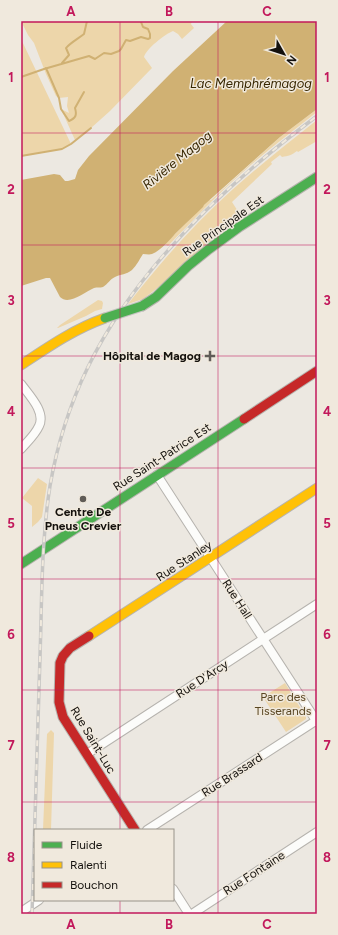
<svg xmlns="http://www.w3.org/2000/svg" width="338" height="935" font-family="Figtree,sans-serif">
<rect width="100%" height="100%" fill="#ece8e1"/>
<path fill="#edd6aa" d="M 21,21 L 192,21 L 191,24 L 194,28 L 182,39 L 178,34 L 173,31 C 165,34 146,49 144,57 L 152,68 L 110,111 L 91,128 L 75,140 L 61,109 L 69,113 L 67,106 L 68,97 L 59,98 L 56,96 L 46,74 L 34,43 L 28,35 Z
M 21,39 L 71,144 L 62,149 L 21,156 Z
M 317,109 L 317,112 C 292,132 266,151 243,172 C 217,195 192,221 168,246 L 165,244 L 209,200 L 211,200 L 280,137 Z
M 317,120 L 317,141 L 298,152 L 297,151 C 292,155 288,156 282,157 L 280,155 L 271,162 L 272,164 L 232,202 L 241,216 L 224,228 L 225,230 L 219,233 L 160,286 L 143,299 L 128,304 C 160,263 194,224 232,190 C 260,165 288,143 317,120 Z
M 98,300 L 102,301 L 103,303 L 102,309 L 95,311 L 86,316 L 58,328 L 57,328 L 60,325 Z
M 38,478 L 47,484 L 42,517 L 38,522 L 32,527 L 32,506 L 22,498 Z
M 285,683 L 306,717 L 306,719 L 286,732 L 263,697 Z
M 51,730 L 54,733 L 51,830 L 43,830 L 47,734 Z"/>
<path fill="#d0b173" d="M 227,21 L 317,21 L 317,109 L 280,137 L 204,205 L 203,207 C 195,215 186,223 178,231 C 170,239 162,250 152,254 C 149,255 146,254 143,254 C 139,260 137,265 132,270 C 126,275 121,274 115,277 C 110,279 108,284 103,287 C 100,288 97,287 94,288 C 84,292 69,306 60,297 L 50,278 L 46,278 L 21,286 L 21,180 L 54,174 L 60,175 L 65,181 L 68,181 L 75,179 L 78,170 L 89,156 L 173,71 Z"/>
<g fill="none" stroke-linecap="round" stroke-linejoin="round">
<path stroke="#d0b173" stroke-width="2" d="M 62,63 L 69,55 L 66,48 C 70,43 79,38 84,34 L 87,21
M 46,68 L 59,98 L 61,109 L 69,121 C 76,118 77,115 75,108 L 84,92
M 21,77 L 44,69 L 89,56 L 95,59 L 104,53 L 111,54 L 119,51 L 121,49 L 126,40 L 130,41 L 141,37 L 148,39 L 150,38 L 150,34 L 148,29 L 143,27 L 141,22 L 142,21
M 21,156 L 62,149 L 71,144 L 91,128"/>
<defs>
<path id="street" d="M 21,384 C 29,395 46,412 39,426 C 35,435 27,442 21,449
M 157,475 L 317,722
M 87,754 L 317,604
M 147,830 L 317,720
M 173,889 L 189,914
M 21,912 L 39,900
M 192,914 L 317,832"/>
<path id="fast" d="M 142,306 L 156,297 L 188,266 L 209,249 L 239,227 L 317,177
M 21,564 L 244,419"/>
<path id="slow" d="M 21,365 C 48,347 74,329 105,318
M 89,636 L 317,488"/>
<path id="jam" d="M 244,419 L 317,371
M 89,636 L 70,648 L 63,656 L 60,663 L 59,702 L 63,717 L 135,830"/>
</defs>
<use href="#street" stroke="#b6b3ae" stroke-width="10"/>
<use href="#fast" stroke="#b6b3ae" stroke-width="11"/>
<use href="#slow" stroke="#b6b3ae" stroke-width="11"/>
<use href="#jam" stroke="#b6b3ae" stroke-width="11"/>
<use href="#street" stroke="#fcfcfa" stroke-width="8"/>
<use href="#fast" stroke="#4caf50" stroke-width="9"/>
<use href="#slow" stroke="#ffc107" stroke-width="9"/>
<use href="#jam" stroke="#c62828" stroke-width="9"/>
<defs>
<path id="rail" d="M 32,914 C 35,828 37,743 40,657 C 42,600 41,543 50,486 C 57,445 70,404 88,367 C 137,266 229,182 317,116"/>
</defs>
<use href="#rail" stroke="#c7c6c4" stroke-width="3.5"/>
<use href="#rail" stroke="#f0e9dd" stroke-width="2" stroke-dasharray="6" stroke-linecap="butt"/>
<defs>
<path id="fast-bridge" d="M 105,318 L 142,306"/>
</defs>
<use href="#fast-bridge" stroke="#c4c3c0" stroke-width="11" stroke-linecap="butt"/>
<use href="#fast-bridge" stroke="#4caf50" stroke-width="9"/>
</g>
<path fill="none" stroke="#c2185b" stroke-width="1" stroke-opacity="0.55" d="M 120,21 L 120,830M 218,21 L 218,914M 21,133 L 317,133M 21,245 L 317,245M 21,356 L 317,356M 21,468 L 317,468M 21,579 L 317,579M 21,690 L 317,690M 21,802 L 317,802M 120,900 L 120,914"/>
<g fill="#605c57" stroke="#f0e9dd" stroke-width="1.5">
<path d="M208 350h4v4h4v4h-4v4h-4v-4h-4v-4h4z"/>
<circle cx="83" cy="499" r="4"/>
</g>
<g text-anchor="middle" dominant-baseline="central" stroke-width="3" stroke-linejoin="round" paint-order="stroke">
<g font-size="12" fill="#14110d" stroke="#f0e9dd">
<text transform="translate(223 226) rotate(-35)">Rue Principale Est</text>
<text transform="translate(162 457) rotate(-33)">Rue Saint-Patrice Est</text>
<text transform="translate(184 561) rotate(-33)">Rue Stanley</text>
<text transform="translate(237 599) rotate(57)">Rue Hall</text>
<text transform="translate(202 679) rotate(-33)">Rue D'Arcy</text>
<text transform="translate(93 740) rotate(59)">Rue Saint-Luc</text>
<text transform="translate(232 775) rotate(-33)">Rue Brassard</text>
<text transform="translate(254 873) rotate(-33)">Rue Fontaine</text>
</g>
<g font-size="12" font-weight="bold" fill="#14110d" stroke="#f0e9dd" text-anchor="end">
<text x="201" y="356">Hôpital de Magog</text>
<text x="83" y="512" text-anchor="middle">Centre De<tspan x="83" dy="14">Pneus Crevier</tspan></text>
</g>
<g font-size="12" fill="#594622" stroke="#f0e9dd">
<text x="283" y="697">Parc des<tspan x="283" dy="14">Tisserands</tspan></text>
</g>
<g font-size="13" font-style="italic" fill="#372600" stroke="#f0e9dd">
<text x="251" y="83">Lac Memphrémagog</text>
<text transform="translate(177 160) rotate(-39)">Rivière Magog</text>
</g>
</g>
<rect width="338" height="935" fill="none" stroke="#f0e9dd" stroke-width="44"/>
<rect x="34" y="829" width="140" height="72" fill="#f0e9dd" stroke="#98938a"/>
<rect x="42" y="842" width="20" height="6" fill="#4caf50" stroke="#98938a"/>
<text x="70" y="849" font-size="12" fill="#14110d">Fluide</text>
<rect x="42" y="862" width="20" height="6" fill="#ffc107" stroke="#98938a"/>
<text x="70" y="869" font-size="12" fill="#14110d">Ralenti</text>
<rect x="42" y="882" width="20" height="6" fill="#c62828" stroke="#98938a"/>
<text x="70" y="889" font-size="12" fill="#14110d">Bouchon</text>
<g transform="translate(284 54) rotate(129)" stroke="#f0e9dd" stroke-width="3" paint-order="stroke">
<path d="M0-3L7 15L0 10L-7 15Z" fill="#14110d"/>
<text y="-6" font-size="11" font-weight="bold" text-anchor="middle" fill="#14110d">N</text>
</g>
<rect x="22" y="22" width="294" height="891" fill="none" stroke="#c2185b" stroke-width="1.5"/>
<g font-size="13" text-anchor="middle" font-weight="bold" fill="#c2185b">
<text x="71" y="16">A</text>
<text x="169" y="16">B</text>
<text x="267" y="16">C</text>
<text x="11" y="82">1</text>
<text x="327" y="82">1</text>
<text x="11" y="194">2</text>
<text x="327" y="194">2</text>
<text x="11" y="305">3</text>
<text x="327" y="305">3</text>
<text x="11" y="416">4</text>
<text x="327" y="416">4</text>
<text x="11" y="528">5</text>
<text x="327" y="528">5</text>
<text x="11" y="639">6</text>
<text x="327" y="639">6</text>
<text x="11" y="750">7</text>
<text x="327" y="750">7</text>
<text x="11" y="862">8</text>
<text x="327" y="862">8</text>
<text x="71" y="929">A</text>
<text x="169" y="929">B</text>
<text x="267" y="929">C</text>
</g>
</svg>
